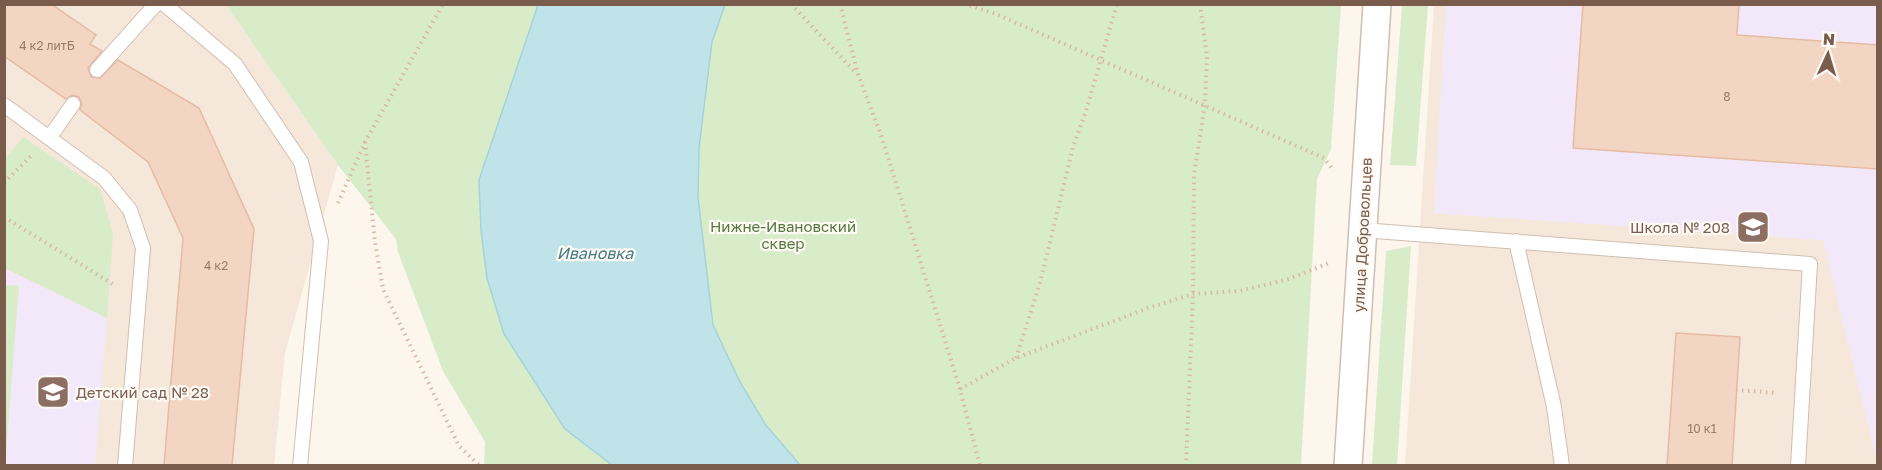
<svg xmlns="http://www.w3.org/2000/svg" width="1882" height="470" font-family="'Golos Text',sans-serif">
<rect width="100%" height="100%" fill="#fdf6ec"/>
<path fill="#f5e8da" d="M 4,5 L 226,5 L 338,165 L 285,353 L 274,465 L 5,465 Z
M 1434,5 L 1877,5 L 1877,465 L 1405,466 Z"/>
<path fill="#f3e8fa" d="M 1446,5 L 1877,5 L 1877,462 L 1823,240 L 1434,213 Z
M 4,268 L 107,318 L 95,465 L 5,465 Z"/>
<path fill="#d8ecc9" d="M 226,5 L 1341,5 L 1331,149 L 1317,179 L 1301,465 L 484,465 L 485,442 L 443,371 L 398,252 L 396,239 L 338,165 Z
M 1402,5 L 1428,5 L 1416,166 L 1390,165 Z
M 23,137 L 100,189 L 113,234 L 107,318 L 5,268 L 5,159 Z
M 1411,246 L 1397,465 L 1372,465 L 1386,251 Z
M 4,285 L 19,286 L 5,466 L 4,465 Z"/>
<path fill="#bfe3e8" stroke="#a5d3da" stroke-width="1.5" d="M 538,5 L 725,5 L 712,42 L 699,148 L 698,197 L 713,325 L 740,382 L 765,424 L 800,465 L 612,465 L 565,429 L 504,334 L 487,278 L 481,230 L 479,180 Z"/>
<path fill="#f3d5c3" stroke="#e6bba3" stroke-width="1.5" d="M 4,4 L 51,4 L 96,35 L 90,44 L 102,51 L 88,68 L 91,77 L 100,78 L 118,60 L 199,108 L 254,229 L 232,465 L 164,465 L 183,238 L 148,162 L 80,110 L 82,104 L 79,97 L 73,95 L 66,99 L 4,56 Z
M 1583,4 L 1739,4 L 1737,35 L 1878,45 L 1878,169 L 1573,148 Z
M 1676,333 L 1740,337 L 1732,465 L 1667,465 Z"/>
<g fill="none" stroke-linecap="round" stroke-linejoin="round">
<defs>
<path id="lane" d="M 164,4 L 235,64 L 301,162 L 321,241 L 300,466
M 97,70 L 156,4
M 4,105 L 104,178 L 130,210 L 143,248 L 125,466
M 50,137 L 73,104
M 1362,230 L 1810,264 L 1798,466
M 1516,241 L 1554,407 L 1562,466"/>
<path id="street" d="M 1348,466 L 1377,4"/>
</defs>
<use href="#lane" stroke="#d1beb0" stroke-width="16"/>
<use href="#street" stroke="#d1beb0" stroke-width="30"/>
<path stroke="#d9b8a5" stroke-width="4" stroke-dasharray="1.5 4.5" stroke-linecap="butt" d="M 791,4 L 857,74
M 840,4 L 858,74 L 882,138 L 960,389 L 980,466
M 964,4 L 996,14 L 1324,158 L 1334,171
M 365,142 L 375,242 L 383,289 L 459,446 L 480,466
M 4,183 L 32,155
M 338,203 L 365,142 L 443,4
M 4,217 L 116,286
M 1016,358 L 1040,283 L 1073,147 L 1086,111 L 1117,4
M 960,389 L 1016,358 L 1148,308 L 1193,294 L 1239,291 L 1289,279 L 1329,263
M 1736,390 L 1778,393
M 1186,466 L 1193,294 L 1194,175 L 1205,104 L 1207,57 L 1200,4"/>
<use href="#lane" stroke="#fff" stroke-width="14"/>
<use href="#street" stroke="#fff" stroke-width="27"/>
</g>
<defs>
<symbol id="school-square" viewBox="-11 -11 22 22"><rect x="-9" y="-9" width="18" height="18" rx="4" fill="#8d6e63" stroke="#fffaf3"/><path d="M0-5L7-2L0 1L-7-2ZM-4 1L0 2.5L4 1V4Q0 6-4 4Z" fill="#fff"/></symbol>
</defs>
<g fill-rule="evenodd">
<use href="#school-square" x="1734" y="208" width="38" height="38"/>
<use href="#school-square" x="34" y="373" width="38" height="38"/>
</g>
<g text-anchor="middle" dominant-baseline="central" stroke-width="4.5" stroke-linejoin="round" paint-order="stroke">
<g font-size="12" fill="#987a6a">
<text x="47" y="45">4 к2 литБ</text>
<text x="1727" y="96">8</text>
<text x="216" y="265">4 к2</text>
<text x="1702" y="428">10 к1</text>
</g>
<g font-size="15" fill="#537a41" stroke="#fffaf3">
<text x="783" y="226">Нижне-Ивановский<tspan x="783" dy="17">сквер</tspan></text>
</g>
<g font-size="15" fill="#785e54" stroke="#fffaf3" text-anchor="end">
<text x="1730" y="227">Школа № 208</text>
<text x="76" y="392" text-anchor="start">Детский сад № 28</text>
</g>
<g font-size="15" fill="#7a5c4d" stroke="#fffaf3">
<text transform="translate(1362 235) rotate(-87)">улица Добровольцев</text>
</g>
<g font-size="16" font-style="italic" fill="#437c86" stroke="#fffaf3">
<text x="595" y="253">Ивановка</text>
</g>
</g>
<rect width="1882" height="470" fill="none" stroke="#7a5c4d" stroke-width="12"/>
<g transform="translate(1828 54) rotate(4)" stroke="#fffaf3" stroke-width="4.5" paint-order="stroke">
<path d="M0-4.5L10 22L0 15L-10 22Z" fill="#7a5c4d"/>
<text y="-9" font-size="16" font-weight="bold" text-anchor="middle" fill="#7a5c4d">N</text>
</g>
</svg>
